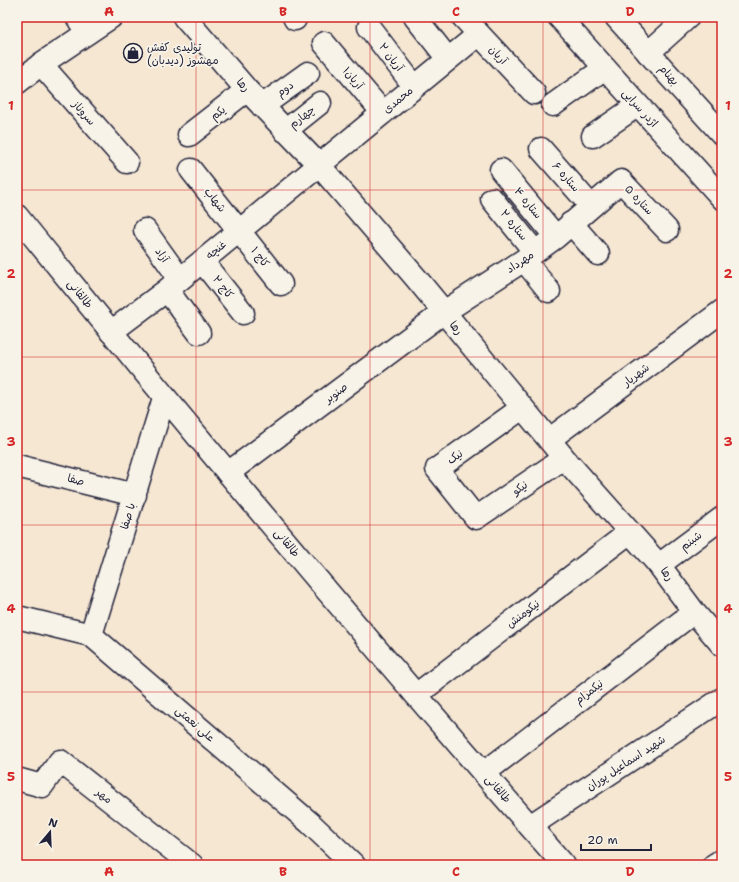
<svg xmlns="http://www.w3.org/2000/svg" width="739" height="882" font-family="'Shantell Sans','Playpen Sans Arabic',sans-serif">
<rect width="100%" height="100%" fill="#f6e7d3"/>
<filter id="ink" filterUnits="userSpaceOnUse"><feTurbulence type="fractalNoise" baseFrequency=".025" numOctaves="2"/><feDisplacementMap in="SourceGraphic" scale="8" xChannelSelector="R" yChannelSelector="G"/><feConvolveMatrix kernelMatrix="1 2 1 2 8 2 1 2 1" color-interpolation-filters="sRGB"/></filter>
<g filter="url(#ink)">
<g fill="none" stroke-linecap="round" stroke-linejoin="round">
<defs>
<path id="minor" d="M 77,17 L 87,33
M 184,17 L 247,90 L 319,165 L 416,278 L 564,458 L 659,565 L 694,612 L 722,645
M 294,17 L 295,19
M 415,17 L 448,59
M 463,17 L 534,93
M 559,17 L 722,198
M 369,27 L 414,86
M 324,43 L 383,113
M 648,53 L 688,17
M 41,64 L 127,162
M 553,105 L 605,68
M 262,106 L 308,73
M 285,131 L 320,103
M 189,135 L 247,90
M 593,136 L 638,105
M 541,149 L 591,206
M 191,170 L 281,284
M 501,170 L 556,237
M 492,199 L 535,252
M 571,223 L 598,254
M 145,230 L 180,279
M 524,260 L 549,291
M 202,261 L 243,313
M 167,290 L 199,333
M 111,332 L 167,290 L 479,34
M 522,408 L 437,469 L 476,518 L 564,458
M 550,439 L 722,311
M 17,466 L 135,495
M 228,473 L 444,312 L 524,260 L 556,237 L 621,181 L 667,230
M 659,565 L 722,518
M 17,617 L 91,635 L 310,823 L 354,865
M 91,635 L 164,398
M 416,695 L 630,532
M 484,773 L 694,612
M 17,779 L 42,786 L 60,761 L 192,865
M 530,826 L 722,699
M 714,865 L 722,860"/>
<path id="tertiary" d="M 616,17 L 722,134
M 17,83 L 41,64 L 111,17
M 17,216 C 195,436 377,653 564,865"/>
</defs>
<use href="#minor" stroke="#22223b" stroke-width="25"/>
<use href="#tertiary" stroke="#22223b" stroke-width="25"/>
<use href="#minor" stroke="#f7f3e8" stroke-width="22"/>
<use href="#tertiary" stroke="#f7f3e8" stroke-width="22"/>
</g>
</g>
<path fill="none" stroke="#d62828" stroke-width="1" stroke-opacity="0.55" d="M 196,17 L 196,865M 370,17 L 370,865M 543,17 L 543,865M 17,190 L 722,190M 17,357 L 722,357M 17,525 L 722,525M 17,692 L 722,692"/>
<defs>
<symbol id="shop-ring" viewBox="-11 -11 22 22"><circle r="9.5" fill="#f7f3e8" stroke="#22223b" stroke-width="1.5"/><path d="M-5-2.5h2.3a2.7 3.5 0 0 1 5.4 0H5L5.5 6h-11ZM-1.5-2.5h3a1.5 2.3 0 0 0-3 0Z" fill="#22223b"/></symbol>
</defs>
<g fill-rule="evenodd">
<use href="#shop-ring" x="122" y="42" width="22" height="22"/>
</g>
<g text-anchor="middle" dominant-baseline="central" stroke-width="3.5" stroke-linejoin="round" paint-order="stroke">
<g font-size="11" fill="#22223b" stroke="#f7f3e8" text-anchor="start">
<text x="147" y="47">تولیدی کفش<tspan x="147" dy="13">مهشوز (دیدبان)</tspan></text>
</g>
<g font-size="11" fill="#22223b" stroke="#f7f3e8">
<text transform="translate(498 55) rotate(47)">آریان</text>
<text transform="translate(391 57) rotate(52)">آریان ۲</text>
<text transform="translate(669 75) rotate(48)">بهنام</text>
<text transform="translate(353 78) rotate(50)">آریان۱</text>
<text transform="translate(243 85) rotate(48)">رها</text>
<text transform="translate(285 89) rotate(-35)">دوم</text>
<text transform="translate(398 100) rotate(-39)">محمدی</text>
<text transform="translate(640 108) rotate(48)">اژدر سرایی</text>
<text transform="translate(84 113) rotate(49)">سروناز</text>
<text transform="translate(218 113) rotate(-38)">یکم</text>
<text transform="translate(302 117) rotate(-38)">چهارم</text>
<text transform="translate(566 177) rotate(49)">ستاره ۶</text>
<text transform="translate(215 200) rotate(51)">شهاب</text>
<text transform="translate(639 200) rotate(47)">ستاره ۵</text>
<text transform="translate(528 203) rotate(51)">ستاره ۴</text>
<text transform="translate(514 225) rotate(51)">ستاره ۲</text>
<text transform="translate(216 250) rotate(-40)">غنچه</text>
<text transform="translate(162 255) rotate(55)">آزاد</text>
<text transform="translate(260 257) rotate(52)">کاج ۱</text>
<text transform="translate(520 262) rotate(-34)">مهرداد</text>
<text transform="translate(223 287) rotate(52)">کاج ۲</text>
<text transform="translate(80 294) rotate(51)">طالقانی</text>
<text transform="translate(456 328) rotate(51)">رها</text>
<text transform="translate(636 375) rotate(-37)">شهریار</text>
<text transform="translate(336 393) rotate(-37)">صنوبر</text>
<text transform="translate(455 457) rotate(-36)">نیک</text>
<text transform="translate(76 480) rotate(14)">صفا</text>
<text transform="translate(520 488) rotate(-34)">نیکو</text>
<text transform="translate(128 516) rotate(-73)">با صفا</text>
<text transform="translate(691 541) rotate(-37)">شبنم</text>
<text transform="translate(287 543) rotate(50)">طالقانی</text>
<text transform="translate(667 574) rotate(54)">رها</text>
<text transform="translate(523 614) rotate(-37)">نیکومنش</text>
<text transform="translate(589 692) rotate(-37)">نیکمرام</text>
<text transform="translate(195 724) rotate(41)">علی نعمتی</text>
<text transform="translate(626 763) rotate(-33)">شهید اسماعیل پوران</text>
<text transform="translate(498 789) rotate(49)">طالقانی</text>
<text transform="translate(104 796) rotate(38)">مهر</text>
</g>
</g>
<rect width="739" height="882" fill="none" stroke="#f7f3e8" stroke-width="44"/>
<g transform="translate(50 832) rotate(19)" stroke="#f7f3e8" stroke-width="3" paint-order="stroke">
<path d="M0-3L7 15L0 10L-7 15Z" fill="#22223b"/>
<text y="-6" font-size="11" font-weight="bold" text-anchor="middle" fill="#22223b">N</text>
</g>
<path d="M581 844v6h70v-6" fill="none" stroke="#22223b" stroke-width="2"/>
<text x="587" y="844" font-size="12" fill="#22223b" stroke="#f7f3e8" stroke-width="3" paint-order="stroke">20 m</text>
<rect x="22" y="22" width="695" height="838" fill="none" stroke="#d62828" stroke-width="1.5"/>
<g font-size="13" text-anchor="middle" font-weight="bold" fill="#d62828">
<text x="109" y="16">A</text>
<text x="283" y="16">B</text>
<text x="456" y="16">C</text>
<text x="630" y="16">D</text>
<text x="11" y="110">1</text>
<text x="728" y="110">1</text>
<text x="11" y="278">2</text>
<text x="728" y="278">2</text>
<text x="11" y="446">3</text>
<text x="728" y="446">3</text>
<text x="11" y="613">4</text>
<text x="728" y="613">4</text>
<text x="11" y="781">5</text>
<text x="728" y="781">5</text>
<text x="109" y="876">A</text>
<text x="283" y="876">B</text>
<text x="456" y="876">C</text>
<text x="630" y="876">D</text>
</g>
</svg>
